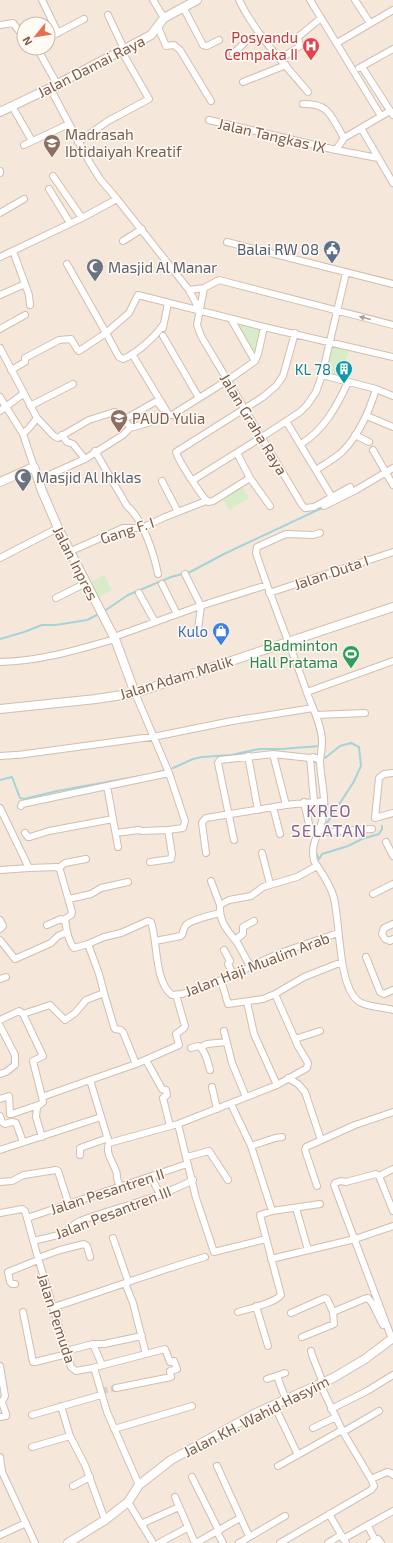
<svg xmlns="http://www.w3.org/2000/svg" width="393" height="1543" font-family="'Exo 2',sans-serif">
<rect width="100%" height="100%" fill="#fdf6ec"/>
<path fill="#f5e8da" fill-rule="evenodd" d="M 0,0 L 393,0 L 393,1543 L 0,1543 ZM 24,24 L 48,24 L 48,48 L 24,48 Z"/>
<path fill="#d8ecc9" d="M 234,321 L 263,328 L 255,358 Z
M 332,345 L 349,350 L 340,377 L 325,372 Z
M 241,485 L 249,498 L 229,510 L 222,497 Z
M 104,575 L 112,590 L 96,599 L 88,584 Z"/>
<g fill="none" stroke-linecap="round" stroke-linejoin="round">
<path stroke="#a5d3da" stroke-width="2" d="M 103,612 L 128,595 L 171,577 L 190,572 L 224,554 L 324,507
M 0,639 L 24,632 L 42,625 L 56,625 L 87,620 L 99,614
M 325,758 L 340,746 L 351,743 L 359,747 L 361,766 L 353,783 L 325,826
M 173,768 L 193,759 L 202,757 L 231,755 L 259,749 L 281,749 L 320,746
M 153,774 L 165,770
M 0,780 L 12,777 L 20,798 L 24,799 L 57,791 L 146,775
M 315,851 L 319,859 L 322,854 L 348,846 L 362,839 L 379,834 L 382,829 L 382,826"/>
<path stroke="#dcd0c4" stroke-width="6" stroke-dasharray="6 3" stroke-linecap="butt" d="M 102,1391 L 116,1388"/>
<defs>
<path id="minor" d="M 42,0 L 58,33
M 153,0 L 164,18
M 239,0 C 256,35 283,62 308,92
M 310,0 L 381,116
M 355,0 L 370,23
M 183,7 L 203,45 L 207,46 L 219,40
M 108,15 L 124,49
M 0,25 L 13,23 L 19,31 L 24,32
M 158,27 L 166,46 L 174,45 L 180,50 L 211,101
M 48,38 L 84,19
M 337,43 L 393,10
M 37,48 L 57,84
M 233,54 L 246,41 L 260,34
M 280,59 L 300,46 L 298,37 L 321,18
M 362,67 L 393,115
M 359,68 L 393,49
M 243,82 L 286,65
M 303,104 C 330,103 331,117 344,138
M 12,106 L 32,141
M 209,120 L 336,150 L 378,158
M 361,128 L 393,183
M 78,142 L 108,121 L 149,99 L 121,50
M 24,145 L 69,124
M 336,150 L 344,138 L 390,111
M 0,171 L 0,173
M 53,176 L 82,218
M 49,189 L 70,223
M 117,199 L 189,290 L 200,311
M 0,213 L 24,199
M 123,241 L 142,229
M 227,242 L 393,284
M 13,251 L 29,295 L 30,305
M 0,257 L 82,218 L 117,199 L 100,179 L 90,163 L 50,88
M 204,288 L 197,325 L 201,336 L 302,505 L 305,508 L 314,507 L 350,487
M 189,290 L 204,288 L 219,280 L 393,325
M 0,295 L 25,284
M 231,319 L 255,361
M 163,325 C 155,337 136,354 123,359 L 119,357 L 106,333 L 129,313 L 138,295 L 264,327 L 393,357
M 163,328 L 168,303
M 0,329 L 25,315
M 163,336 L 199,398
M 0,348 L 37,418 L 30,427 L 23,434 L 34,467
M 132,354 L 169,415 L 172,415 L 231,378 L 255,361 L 258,354 L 264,327
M 11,370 L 25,362 L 25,358 L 59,340 L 71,339 L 77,349 L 79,351 L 106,333 L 67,264
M 322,375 L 376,389 L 393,396
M 0,397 L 23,434
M 30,406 L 73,384
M 0,411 L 23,394
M 367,416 L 393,427
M 37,418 L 54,436 L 58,438 L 89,420 L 114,412 C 122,414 126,421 130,428
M 125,419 L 155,402 L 158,403 L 162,408
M 286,421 L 332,497
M 62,435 L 67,442 L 73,444 L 85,459
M 355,435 L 369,442
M 301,444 C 324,430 337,406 348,382
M 373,450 L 393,485
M 95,451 L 127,506 C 143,519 154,554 158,574
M 237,453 L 250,478 L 270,506
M 316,470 C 325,464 334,459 342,452 C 359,435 369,412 376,389
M 250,478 L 213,501 L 208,502 C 202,497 178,460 176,452 L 263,397 L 276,386 L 283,376 L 295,333
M 38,480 L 85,459 L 123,435 L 130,428 L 151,422
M 193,480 L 262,437 L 300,412 L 307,405 L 316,392 L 322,375 L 346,273
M 162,481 L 178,512
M 324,506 L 356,490 L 393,468
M 320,533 L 313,535 L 286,534 L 257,547 L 256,553 C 271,599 290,644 306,690 C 311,705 322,725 322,742 C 322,747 321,754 320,760 C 320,778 327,798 323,817 C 320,833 310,842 314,861 C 321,872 329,882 333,895 C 341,921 337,984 358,1001 C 365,1007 383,1007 393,1010
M 71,551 L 123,528 L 142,528 L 165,517 L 206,501
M 0,558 L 58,528
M 185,574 L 201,606 L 198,629
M 162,584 L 177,614
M 139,593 L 155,622
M 269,593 L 393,552
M 56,598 L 86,583
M 114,637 L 197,607 L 267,585
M 0,662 C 40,661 77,650 115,639
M 307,692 L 393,661
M 135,693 L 169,773 L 185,821 L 183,828 L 168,830 L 172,854 L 171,859 L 150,862
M 316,715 L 365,713
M 273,754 L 286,805
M 18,755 L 158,736 L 232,721 L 313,708
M 0,756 L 15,755
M 248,756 L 258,810
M 310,758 L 314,801
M 393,773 L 384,774 L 379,778 L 375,818 L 393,813
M 304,802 L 311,833
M 21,806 L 22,804 L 107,786
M 273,807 L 280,834
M 0,808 L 29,868 L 0,870
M 113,819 L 118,847
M 319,828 L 327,832 L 372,829
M 25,833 L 28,837 L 30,837 L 49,831 L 113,819 L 107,786 L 169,773
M 116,833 L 139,830 L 142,831 L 168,830
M 234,840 L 218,763 L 220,760 L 273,754 L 310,758 L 313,757 L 320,760
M 386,842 L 393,856
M 206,853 L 202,823 L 203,821 L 206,818 L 286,805 L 324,801
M 262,853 L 270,884
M 29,868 L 57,867 L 60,870 L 72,912 L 71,915 L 65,919 C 66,928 68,941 74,948 L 88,944 L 104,937 L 121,933 L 148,921 L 151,922 C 158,942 154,981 172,995 L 182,994 L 221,980 L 280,953 L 338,933
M 59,868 L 65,863 L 86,859
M 211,881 L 220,905
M 373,894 L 393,884
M 69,899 L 91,894 L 101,888 L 128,882
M 0,920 L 3,926 L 0,929
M 393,924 L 384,928 L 382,934 L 385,939 L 390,941 L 393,939
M 47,925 L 61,919 L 65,921
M 0,940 L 15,959 L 51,943 L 58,936 L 67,932
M 235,940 L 243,934 L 243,927 L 254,921
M 155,941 L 181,936 C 184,933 183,928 186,925 C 193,919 212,915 220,913
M 224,950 L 230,961 L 228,964 L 233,974
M 366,957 L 380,992 L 384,994 L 393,990
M 250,966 C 246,959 242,951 238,944 C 228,930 219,924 220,905 L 229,900 L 251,896 L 263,887 L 297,877 L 317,866
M 0,979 L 6,977
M 221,980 L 228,1004 L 263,999 L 275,994 L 304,977 L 342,962
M 104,993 L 114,1027 L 115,1029 L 121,1030 L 123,1032 L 136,1064
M 247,1002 L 254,1034 L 277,1085
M 23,1014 L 50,1005 L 65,1020 L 75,1013 L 86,1000 L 104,993 L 99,974 L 88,944
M 0,1020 L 19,1011 L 23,1014 L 43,1056 L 33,1061 L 42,1097
M 0,1026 L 15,1055 L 15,1065 L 6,1072 L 0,1074
M 224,1031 L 232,1063 L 246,1097
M 295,1039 L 320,1031
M 201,1047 L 207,1044 L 226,1042
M 191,1048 L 198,1046 C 205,1049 208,1062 210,1070
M 146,1060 L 162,1089 L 166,1090 L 167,1095 L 163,1098 L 170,1126
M 288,1078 L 298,1084 L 305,1092 L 321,1140
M 90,1080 L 136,1064 L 179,1045 L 176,1034 L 184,1028 L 185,1026 L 176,995
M 212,1087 L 217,1109
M 0,1099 L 9,1096 L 10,1114 L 12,1114 L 38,1105
M 231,1104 L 251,1146 L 272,1211
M 0,1116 L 2,1122 L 5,1124 L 12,1122 L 16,1123 L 23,1142
M 178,1124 L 196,1198 L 214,1252 L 266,1239
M 42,1137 L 36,1117 L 37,1107 L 43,1102 L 42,1097 L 90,1080 L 109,1143 C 105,1153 113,1162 116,1171 C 117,1173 117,1175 117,1177 C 117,1180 119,1184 120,1186
M 109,1143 L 178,1124 L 277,1085 L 307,1068 L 308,1063 L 298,1046 L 275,994
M 251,1146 L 275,1138 L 282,1137
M 0,1150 L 101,1117
M 80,1155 L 80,1148 L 108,1138
M 187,1157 L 209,1151 L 228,1180
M 379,1176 L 393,1211
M 151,1177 L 160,1194
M 0,1182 L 12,1181 L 24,1175 L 56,1170 L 58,1171 L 69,1205
M 317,1186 L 305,1150 L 306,1147 L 355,1125 L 393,1112
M 296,1208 L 308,1250
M 0,1213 L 22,1209 L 25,1211 L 38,1258 L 71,1367 L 76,1371 L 92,1368 L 95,1371 L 107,1412 L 139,1485
M 27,1218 L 187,1164
M 113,1238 L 128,1281
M 33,1241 C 43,1238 56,1237 65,1232 C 71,1228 74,1224 80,1221 C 118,1207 157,1199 193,1180
M 38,1258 L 60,1250 L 84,1244 L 87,1246 L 90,1257
M 271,1259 L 355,1239 L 393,1226
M 125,1283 L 133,1303 L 146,1354
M 15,1284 L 12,1284 L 10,1282 L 8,1272 L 38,1260
M 256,1306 L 268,1346
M 54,1307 C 104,1291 154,1272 205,1257
M 23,1312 L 33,1362 L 35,1362 L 67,1354
M 238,1312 C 248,1309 275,1303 281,1295 L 260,1215 L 272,1211 L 320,1204
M 291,1313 L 325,1298 L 327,1299 L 333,1312 L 364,1299 L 368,1298 L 372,1303 L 383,1325
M 302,1337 L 334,1324 L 333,1312
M 392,1339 L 334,1185 L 335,1183 L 341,1181 L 346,1182 L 376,1174 L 379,1176 L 393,1169
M 93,1344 L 102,1365
M 66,1351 L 93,1344 L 104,1344 L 142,1336
M 311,1351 L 312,1355 L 323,1383
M 0,1366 L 5,1396 L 2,1402 L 6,1414 L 6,1416 L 0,1417
M 92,1368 L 165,1349 L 170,1362 L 174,1361 L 177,1369 L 170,1371 L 171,1377 L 116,1388
M 277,1376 L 286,1400
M 267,1379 L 285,1373
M 274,1405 L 298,1455
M 61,1406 L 70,1436 L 85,1465 L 105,1520
M 331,1409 L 367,1391 L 393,1375
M 32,1415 L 101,1395
M 313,1428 L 336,1417
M 114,1429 L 192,1406
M 343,1432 L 379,1411
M 32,1447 L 70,1436
M 0,1457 L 2,1472 L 35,1543
M 217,1466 L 249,1536
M 278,1466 L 342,1430
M 192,1477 L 219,1531
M 371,1479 L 387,1472 L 391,1473 L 393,1475
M 73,1486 L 90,1477
M 175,1497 L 195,1543
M 128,1502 L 153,1543
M 329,1514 L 346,1543
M 141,1524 L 179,1507
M 368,1526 L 375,1540
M 217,1532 L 223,1543
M 0,1535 L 26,1523
M 343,1539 L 393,1511
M 159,1543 L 187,1528
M 196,1543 L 240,1518
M 239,1543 L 285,1516
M 280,1543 L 371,1490 L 374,1486 L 371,1479 L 343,1432 L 320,1384
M 328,1543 L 341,1535
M 370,1543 L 378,1539 L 381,1543"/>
<path id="tertiary" d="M 0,112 L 50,88 L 151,35 L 164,18 L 197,0
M 0,482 L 34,467 L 42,491 L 58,528 L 115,639 L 135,693
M 0,709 L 96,699 L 135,693 L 393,607
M 68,1543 L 105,1520 L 128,1502 L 139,1485 L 171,1460 L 254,1414 L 333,1378 L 365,1359 L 393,1338"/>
</defs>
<use href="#minor" stroke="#d1beb0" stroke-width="8"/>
<use href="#tertiary" stroke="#d1beb0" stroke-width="10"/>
<use href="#minor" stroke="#fff" stroke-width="6"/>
<use href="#tertiary" stroke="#fff" stroke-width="8"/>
</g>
<defs><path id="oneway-solid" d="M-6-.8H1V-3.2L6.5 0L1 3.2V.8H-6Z"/></defs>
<use fill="#af9d94" href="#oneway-solid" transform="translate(365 318) rotate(-166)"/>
<defs>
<symbol id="hospital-pin" viewBox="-11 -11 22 30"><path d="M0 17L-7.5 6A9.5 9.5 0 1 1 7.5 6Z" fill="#e0444e" stroke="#fffaf3"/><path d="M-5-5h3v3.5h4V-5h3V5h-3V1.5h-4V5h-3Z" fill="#fff"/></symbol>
<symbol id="school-pin" viewBox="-11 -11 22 30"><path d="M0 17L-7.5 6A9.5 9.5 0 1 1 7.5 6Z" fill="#8d6e63" stroke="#fffaf3"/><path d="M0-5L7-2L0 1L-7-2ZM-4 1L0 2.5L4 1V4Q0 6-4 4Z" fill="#fff"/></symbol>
<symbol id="civic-pin" viewBox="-11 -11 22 30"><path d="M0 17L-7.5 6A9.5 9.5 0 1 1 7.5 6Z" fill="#5c6f8a" stroke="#fffaf3"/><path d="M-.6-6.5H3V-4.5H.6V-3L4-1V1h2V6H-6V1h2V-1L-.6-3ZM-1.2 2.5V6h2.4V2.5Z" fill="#fff"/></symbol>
<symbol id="mosque-pin" viewBox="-11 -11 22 30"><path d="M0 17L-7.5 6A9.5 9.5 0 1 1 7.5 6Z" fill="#6b7280" stroke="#fffaf3"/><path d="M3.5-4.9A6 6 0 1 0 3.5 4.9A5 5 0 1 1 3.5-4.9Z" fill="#fff"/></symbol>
<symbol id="building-pin" viewBox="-11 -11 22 30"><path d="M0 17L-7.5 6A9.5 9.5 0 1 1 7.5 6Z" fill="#0f9aa8" stroke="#fffaf3"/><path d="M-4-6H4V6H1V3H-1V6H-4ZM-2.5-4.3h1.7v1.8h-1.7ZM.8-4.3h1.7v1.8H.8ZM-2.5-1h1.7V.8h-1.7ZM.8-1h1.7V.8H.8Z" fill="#fff"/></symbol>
<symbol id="shop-pin" viewBox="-11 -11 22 30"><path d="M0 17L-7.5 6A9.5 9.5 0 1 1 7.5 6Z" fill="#3f7fe0" stroke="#fffaf3"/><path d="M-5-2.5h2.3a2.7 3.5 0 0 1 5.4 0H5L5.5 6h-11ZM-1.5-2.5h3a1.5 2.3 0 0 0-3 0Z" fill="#fff"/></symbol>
<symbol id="stadium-pin" viewBox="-11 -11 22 30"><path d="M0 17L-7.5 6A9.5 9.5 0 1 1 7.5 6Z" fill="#2e9e5b" stroke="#fffaf3"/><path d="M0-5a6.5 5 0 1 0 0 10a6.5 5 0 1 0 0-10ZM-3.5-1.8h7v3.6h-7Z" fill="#fff"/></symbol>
</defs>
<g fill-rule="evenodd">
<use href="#hospital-pin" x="301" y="36" width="20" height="27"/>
<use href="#school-pin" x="42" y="133" width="20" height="27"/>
<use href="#civic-pin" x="322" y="239" width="20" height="27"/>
<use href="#mosque-pin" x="85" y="257" width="20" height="27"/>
<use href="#building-pin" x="334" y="359" width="20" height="27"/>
<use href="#school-pin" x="109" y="408" width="20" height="27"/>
<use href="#mosque-pin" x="13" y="467" width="20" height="27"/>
<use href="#shop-pin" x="211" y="621" width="20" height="27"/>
<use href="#stadium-pin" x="341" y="644" width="20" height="27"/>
</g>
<g text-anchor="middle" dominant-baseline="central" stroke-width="3" stroke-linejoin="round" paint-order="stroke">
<g font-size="15" fill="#be3a42" stroke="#fffaf3" text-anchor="end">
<text x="298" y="37">Posyandu<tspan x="298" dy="17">Cempaka II</tspan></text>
</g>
<g font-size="15" fill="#7a5c4d" stroke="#fffaf3">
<text transform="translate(91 66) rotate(-27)">Jalan Damai Raya</text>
<text transform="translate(272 135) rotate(13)">Jalan Tangkas IX</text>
<text transform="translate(254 424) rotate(59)">Jalan Graha Raya</text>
<text transform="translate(127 530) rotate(-18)">Gang F. I</text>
<text transform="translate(76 563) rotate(63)">Jalan Inpres</text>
<text transform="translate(331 572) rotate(-19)">Jalan Duta I</text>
<text transform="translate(176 677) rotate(-17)">Jalan Adam Malik</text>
<text transform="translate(257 964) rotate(-21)">Jalan Haji Mualim Arab</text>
<text transform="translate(107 1191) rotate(-18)">Jalan Pesantren II</text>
<text transform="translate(113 1212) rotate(-21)">Jalan Pesantren III</text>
<text transform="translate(57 1318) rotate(72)">Jalan Pemuda</text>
<text transform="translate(256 1416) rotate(-27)">Jalan KH. Wahid Hasyim</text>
</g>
<g font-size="15" fill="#785e54" stroke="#fffaf3" text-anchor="start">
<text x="65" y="134">Madrasah<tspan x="65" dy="17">Ibtidaiyah Kreatif</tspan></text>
<text x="132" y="418">PAUD Yulia</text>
</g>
<g font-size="15" fill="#4e5e75" stroke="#fffaf3" text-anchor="end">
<text x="319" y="249">Balai RW 08</text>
</g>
<g font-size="15" fill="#5b616d" stroke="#fffaf3" text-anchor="start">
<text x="108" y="267">Masjid Al Manar</text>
<text x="36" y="477">Masjid Al Ihklas</text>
</g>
<g font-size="15" fill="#0d838f" stroke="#fffaf3" text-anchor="end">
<text x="331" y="369">KL 78</text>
</g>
<g font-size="15" fill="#366cbe" stroke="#fffaf3" text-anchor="end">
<text x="208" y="631">Kulo</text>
</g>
<g font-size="15" fill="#27864d" stroke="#fffaf3" text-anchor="end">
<text x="338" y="645">Badminton<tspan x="338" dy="17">Hall Pratama</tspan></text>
</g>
<g font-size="17" letter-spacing="1" fill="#846695" stroke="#fffaf3">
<text x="329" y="810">KREO<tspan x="329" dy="20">SELATAN</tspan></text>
</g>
</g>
<g transform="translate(36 36) rotate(240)"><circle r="19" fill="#fffaf3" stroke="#cabbb1"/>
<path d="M0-3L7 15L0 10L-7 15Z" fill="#e76f51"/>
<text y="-6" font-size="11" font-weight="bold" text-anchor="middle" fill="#7a5c4d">N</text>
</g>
</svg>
